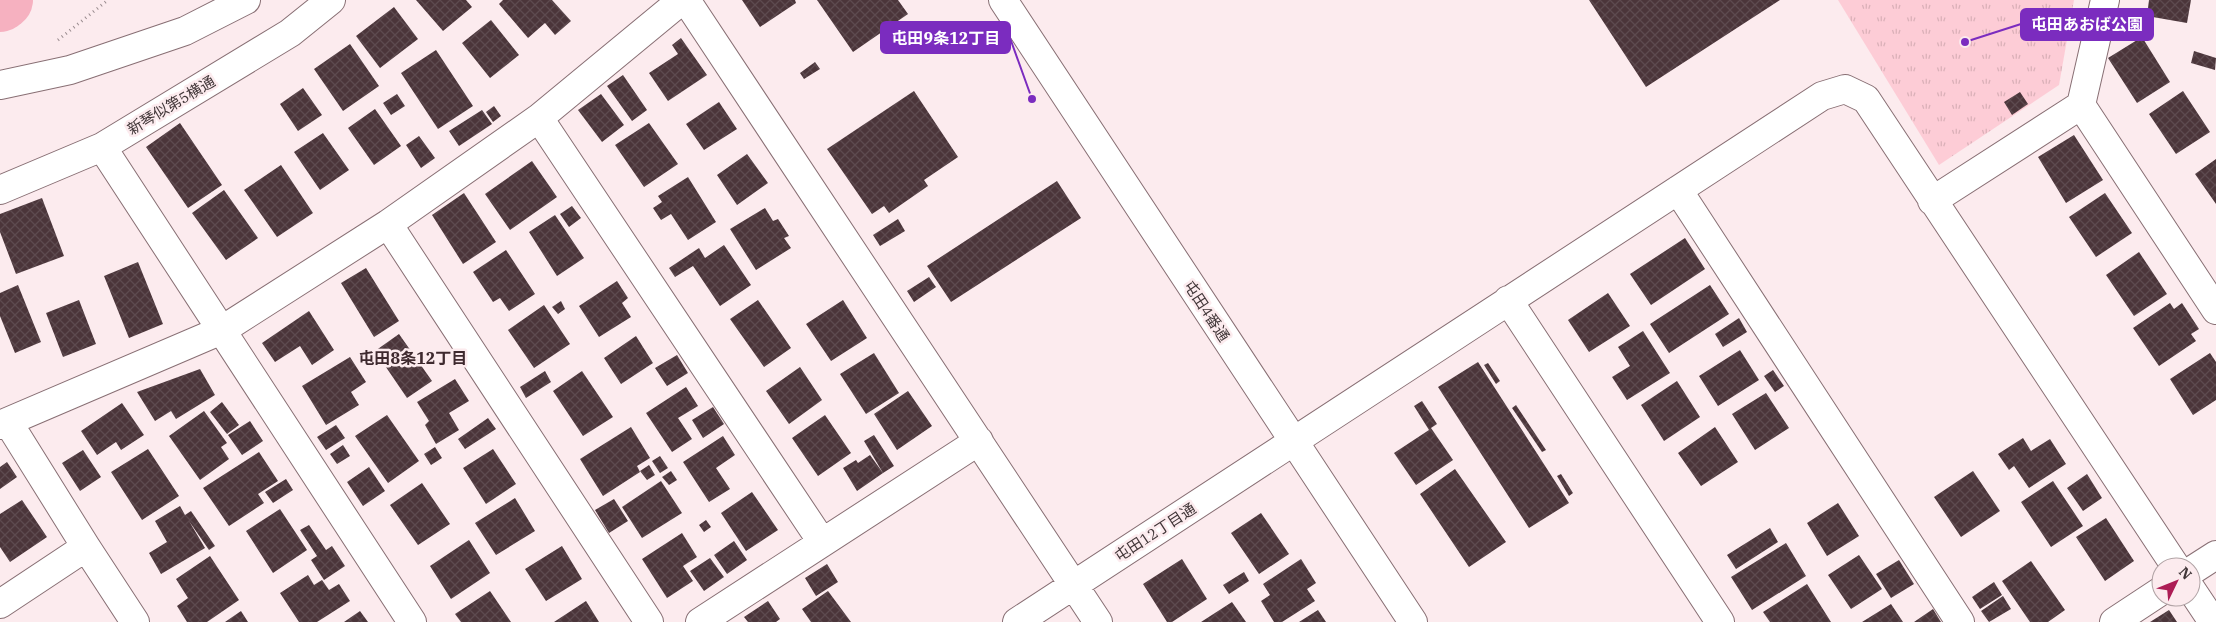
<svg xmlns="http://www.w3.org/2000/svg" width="2216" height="622" font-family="'IBM Plex Serif','Noto Sans JP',serif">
<defs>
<pattern id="park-tufts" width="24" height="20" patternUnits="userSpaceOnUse" patternTransform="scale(1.25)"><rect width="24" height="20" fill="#fdccd6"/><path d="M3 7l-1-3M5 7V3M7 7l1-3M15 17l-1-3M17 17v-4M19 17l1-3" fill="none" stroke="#dab0b8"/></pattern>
<pattern id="building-cross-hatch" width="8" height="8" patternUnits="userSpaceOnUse" patternTransform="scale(1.25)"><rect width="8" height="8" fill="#4b353a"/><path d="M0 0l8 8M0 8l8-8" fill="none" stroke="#5d4a4f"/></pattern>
</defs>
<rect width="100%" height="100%" fill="#fcebee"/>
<path fill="url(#park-tufts)" d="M 1838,0 L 2074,0 L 2059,85 L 1939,165 Z"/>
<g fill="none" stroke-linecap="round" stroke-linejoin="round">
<path stroke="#f6b1c0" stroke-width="58" d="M 0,3 L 4,0"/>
</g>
<path fill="url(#building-cross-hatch)" d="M 416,0 L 466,0 L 472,7 L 443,31 Z
M 503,0 L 552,0 L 571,21 L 555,35 L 545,23 L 528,38 L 499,4 Z
M 742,0 L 795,0 L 796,3 L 760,27 Z
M 817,0 L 898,0 L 908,14 L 853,52 Z
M 1589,0 L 1780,0 L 1646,87 Z
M 2149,0 L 2191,0 L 2187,23 L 2147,16 Z
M 394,7 L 418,39 L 380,68 L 356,36 Z
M 491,20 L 519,55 L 490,78 L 462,43 Z
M 2142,37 L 2170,82 L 2137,103 L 2108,58 Z
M 681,38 L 707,75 L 668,101 L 649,73 L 678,54 L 672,45 Z
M 350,44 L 379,86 L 343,111 L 314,69 Z
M 436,50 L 473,106 L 438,129 L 401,73 Z
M 2194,51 L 2216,58 L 2215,70 L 2191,63 Z
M 815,62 L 820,69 L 804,79 L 800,73 Z
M 623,75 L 647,110 L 632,121 L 607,86 Z
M 303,88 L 322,115 L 298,131 L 280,104 Z
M 914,91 L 958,157 L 924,180 L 928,186 L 889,213 L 884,206 L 872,214 L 827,149 Z
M 2183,91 L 2210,132 L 2176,154 L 2149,114 Z
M 2020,92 L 2028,104 L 2012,115 L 2004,102 Z
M 397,94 L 405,106 L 391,115 L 383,103 Z
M 601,94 L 624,125 L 602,142 L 578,110 Z
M 719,102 L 737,129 L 704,150 L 686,124 Z
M 494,106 L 501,116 L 493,122 L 486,112 Z
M 375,109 L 401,146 L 374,165 L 348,128 Z
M 482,110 L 492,124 L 459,146 L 449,131 Z
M 180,123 L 222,185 L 188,208 L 146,147 Z
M 649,123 L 678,164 L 644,187 L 615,145 Z
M 323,133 L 349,170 L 320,190 L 294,152 Z
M 2074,135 L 2103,180 L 2066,203 L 2038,157 Z
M 419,136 L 435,158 L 421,168 L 406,145 Z
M 747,154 L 768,183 L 737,205 L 717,175 Z
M 2216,159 L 2216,204 L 2195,174 Z
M 532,161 L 557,197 L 510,230 L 485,194 Z
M 281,165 L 313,213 L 277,237 L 244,190 Z
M 688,177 L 716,222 L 688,240 L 671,214 L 661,220 L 653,208 L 662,202 L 658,196 Z
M 1057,181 L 1081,218 L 951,302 L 927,266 Z
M 224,190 L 258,238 L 226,260 L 192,213 Z
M 464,193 L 496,242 L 463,264 L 432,215 Z
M 2105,193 L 2132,233 L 2096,257 L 2069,217 Z
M 42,198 L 64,256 L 16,274 L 0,232 L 0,214 Z
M 572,206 L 581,218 L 569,227 L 560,214 Z
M 765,208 L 773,221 L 778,219 L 789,236 L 784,238 L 791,248 L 756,270 L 730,229 Z
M 555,215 L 584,258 L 557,276 L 529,232 Z
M 898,219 L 905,231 L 880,246 L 873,235 Z
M 1685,238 L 1705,269 L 1651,305 L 1630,274 Z
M 724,245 L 751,285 L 720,306 L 693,266 L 675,277 L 669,268 L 699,248 L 705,258 Z
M 506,250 L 535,294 L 509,311 L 500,298 L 493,302 L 473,272 Z
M 2139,252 L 2167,294 L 2134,316 L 2106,275 Z
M 138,262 L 163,324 L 129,338 L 104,276 Z
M 366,268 L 399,321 L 374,337 L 341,283 Z
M 929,277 L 936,287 L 914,302 L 907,291 Z
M 617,281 L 628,298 L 622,303 L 631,317 L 599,337 L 579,306 Z
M 18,285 L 41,342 L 15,353 L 0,316 L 0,293 Z
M 1710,285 L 1729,314 L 1669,353 L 1650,324 Z
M 1608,293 L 1630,326 L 1589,352 L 1568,320 Z
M 79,300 L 96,344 L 63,357 L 46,313 Z
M 758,300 L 791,348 L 764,367 L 730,319 Z
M 843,300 L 867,338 L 831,361 L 806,324 Z
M 561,301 L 565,309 L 558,314 L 552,307 Z
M 2170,303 L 2174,309 L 2182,303 L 2199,329 L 2191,334 L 2196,341 L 2159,366 L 2133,328 Z
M 544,305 L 570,344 L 534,368 L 508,330 Z
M 309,311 L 334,350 L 312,365 L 300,346 L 275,362 L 262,343 Z
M 1739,318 L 1747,332 L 1723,347 L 1715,334 Z
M 1643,331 L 1670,373 L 1627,400 L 1612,377 L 1630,366 L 1618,347 Z
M 399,334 L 432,381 L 407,398 L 375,351 Z
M 636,336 L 653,363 L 621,384 L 604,358 Z
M 1740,350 L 1759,380 L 1718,406 L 1699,376 Z
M 874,353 L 899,393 L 866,414 L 840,374 Z
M 2210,353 L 2216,362 L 2216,400 L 2193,415 L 2170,379 Z
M 677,355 L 688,373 L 667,386 L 655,368 Z
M 350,357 L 366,382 L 351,392 L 359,405 L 326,425 L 302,386 Z
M 1478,362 L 1569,503 L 1529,528 L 1438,387 Z
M 1488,363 L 1500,381 L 1496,384 L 1484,365 Z
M 800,367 L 822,400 L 789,424 L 766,391 Z
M 200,369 L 215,395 L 176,419 L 171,411 L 155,421 L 137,392 Z
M 1773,370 L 1784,386 L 1775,392 L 1764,376 Z
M 545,371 L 551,382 L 526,398 L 520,387 Z
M 582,371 L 613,417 L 583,436 L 553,391 Z
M 455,379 L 469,401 L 449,413 L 459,430 L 436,444 L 425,425 L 429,421 L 417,402 Z
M 1677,381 L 1700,417 L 1664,441 L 1641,405 Z
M 686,387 L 698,406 L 678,418 L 692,439 L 672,452 L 646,413 Z
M 908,391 L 932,426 L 897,450 L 874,414 Z
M 1766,393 L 1789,428 L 1755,450 L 1732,414 Z
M 1422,401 L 1437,424 L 1431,428 L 1453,460 L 1416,485 L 1394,453 L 1429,430 L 1414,406 Z
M 222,402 L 239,425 L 227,434 L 210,412 Z
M 122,403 L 144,435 L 121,450 L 116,442 L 97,455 L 81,431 Z
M 1516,405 L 1546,450 L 1542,452 L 1512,408 Z
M 713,407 L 724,424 L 703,438 L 692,420 Z
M 204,411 L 227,443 L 221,447 L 229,459 L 200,480 L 169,436 Z
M 387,415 L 419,461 L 388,483 L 355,436 Z
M 825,415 L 851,453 L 818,476 L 792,438 Z
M 488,418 L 496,429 L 465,449 L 458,439 Z
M 250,421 L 263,441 L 242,455 L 228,435 Z
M 336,425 L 345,438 L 326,450 L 317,437 Z
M 631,427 L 650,458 L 637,466 L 640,472 L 603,496 L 580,459 Z
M 1715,427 L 1738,462 L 1701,486 L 1678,453 Z
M 874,435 L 894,466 L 883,473 L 864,441 Z
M 723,436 L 735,455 L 716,468 L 730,489 L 709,502 L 683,462 Z
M 2023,438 L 2031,451 L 2050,439 L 2066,464 L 2029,488 L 2014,466 L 2009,470 L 1998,454 Z
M 343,445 L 350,456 L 337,464 L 330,454 Z
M 435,447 L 442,458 L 431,465 L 424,454 Z
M 148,449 L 179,496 L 142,520 L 111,472 Z
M 493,449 L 516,484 L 486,504 L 463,468 Z
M 83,450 L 101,477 L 80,491 L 62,463 Z
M 259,452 L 278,481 L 258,494 L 264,503 L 229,526 L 203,488 Z
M 870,455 L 883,473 L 857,491 L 843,468 L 856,460 L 858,463 Z
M 660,456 L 668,468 L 660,473 L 652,461 Z
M 7,462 L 17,477 L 0,489 L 0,467 Z
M 649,465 L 655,475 L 647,480 L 640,471 Z
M 369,467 L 385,491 L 363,506 L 347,482 Z
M 1455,469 L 1506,542 L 1469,567 L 1420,494 Z
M 671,471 L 677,480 L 669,485 L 662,477 Z
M 1973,471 L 2000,511 L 1961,537 L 1934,497 Z
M 1561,474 L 1573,493 L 1569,496 L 1557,476 Z
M 2087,474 L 2102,498 L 2083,511 L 2067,488 Z
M 286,479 L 293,490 L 273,503 L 265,492 Z
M 661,481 L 682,513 L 642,538 L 622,507 Z
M 2053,481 L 2083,526 L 2051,547 L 2021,502 Z
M 422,483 L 450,524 L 418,545 L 390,505 Z
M 752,492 L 778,530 L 746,551 L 721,513 Z
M 515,498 L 535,531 L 496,555 L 475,523 Z
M 614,499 L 628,521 L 609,533 L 595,510 Z
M 22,500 L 47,537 L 10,562 L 0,547 L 0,514 Z
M 1838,503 L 1859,536 L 1827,556 L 1807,523 Z
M 180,506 L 185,515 L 191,511 L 215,546 L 209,550 L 189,521 L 205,548 L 161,574 L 149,553 L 167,542 L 155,521 Z
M 280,509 L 307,550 L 273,573 L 246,531 Z
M 1261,513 L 1289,554 L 1259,574 L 1231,533 Z
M 2106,518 L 2134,561 L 2105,581 L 2076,537 Z
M 706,520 L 711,527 L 704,532 L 699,525 Z
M 309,525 L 326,550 L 317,556 L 300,530 Z
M 1770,528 L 1778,542 L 1736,569 L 1727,555 Z
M 682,533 L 697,557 L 683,566 L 693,581 L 667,598 L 642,559 Z
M 469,540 L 490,573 L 451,599 L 430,566 Z
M 734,541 L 747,560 L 727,574 L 714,555 Z
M 1786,543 L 1806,576 L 1752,610 L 1731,577 Z
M 332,546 L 345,566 L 324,580 L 311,560 Z
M 562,546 L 582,579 L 546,601 L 525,569 Z
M 1859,555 L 1882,589 L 1851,609 L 1828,575 Z
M 210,556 L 239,600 L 207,622 L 187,622 L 177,606 L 188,598 L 176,579 Z
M 710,558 L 724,577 L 704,591 L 690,571 Z
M 1182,559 L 1207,599 L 1172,622 L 1167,622 L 1143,584 Z
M 1301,559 L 1316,583 L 1307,589 L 1315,601 L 1282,622 L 1274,622 L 1261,601 L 1270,595 L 1263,584 Z
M 1899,560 L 1914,584 L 1891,598 L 1876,574 Z
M 2031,561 L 2065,610 L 2048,622 L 2030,622 L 2002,581 Z
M 827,564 L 838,582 L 816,596 L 805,578 Z
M 1244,572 L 1249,581 L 1229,594 L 1223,585 Z
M 308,575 L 314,585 L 322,580 L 329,590 L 339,584 L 350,601 L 317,622 L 299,622 L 280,593 Z
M 1994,582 L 2002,595 L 1980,609 L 1972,597 Z
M 1807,584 L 1831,622 L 1770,622 L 1763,612 Z
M 490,591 L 511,622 L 461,622 L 455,614 Z
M 828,591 L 851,622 L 811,622 L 802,609 Z
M 2003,596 L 2011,609 L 1989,622 L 1981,611 Z
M 586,601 L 599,622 L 554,622 Z
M 768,601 L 780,619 L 776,622 L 748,622 L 744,617 Z
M 1232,602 L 1246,622 L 1201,622 Z
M 1891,604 L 1903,622 L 1862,622 Z
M 1933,609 L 1941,622 L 1914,622 Z
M 1318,610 L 1326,622 L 1299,622 Z
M 2169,610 L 2177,622 L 2150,622 Z
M 241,611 L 248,622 L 225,622 Z
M 360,611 L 368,622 L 344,622 Z"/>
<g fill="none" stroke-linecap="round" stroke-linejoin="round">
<defs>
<path id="minor" d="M 686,0 L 1098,622
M 1003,0 L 1413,622
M 0,85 L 70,70 L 185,31 L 246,0
M 2081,105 L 2216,310
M 539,118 L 822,542
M 102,147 L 412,622
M 0,190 L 102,147 L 290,33 L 331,0
M 1678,190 L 1960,622
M 1932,201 L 2081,105 L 2105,0
M 388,224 L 649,622
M 1508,300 L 1720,622
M 8,422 L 86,547 L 135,622
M 0,425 L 222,330 L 388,224 L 539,118 L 682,0
M 2191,571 L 2216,555
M 2191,589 L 2213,622
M 0,604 L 86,547
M 700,622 L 979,441
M 1017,622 L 1822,96 L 1845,89 L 1866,99 L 2176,567
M 2114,622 L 2161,591"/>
</defs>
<use href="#minor" stroke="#886f74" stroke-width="30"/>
<path stroke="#9a8c8f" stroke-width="3" stroke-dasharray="1 4" stroke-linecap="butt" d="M 58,40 L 108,0"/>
<use href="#minor" stroke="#fff" stroke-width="28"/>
</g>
<g text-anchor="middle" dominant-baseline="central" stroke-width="5" stroke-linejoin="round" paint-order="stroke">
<g font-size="15" fill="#413638" stroke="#fcebee">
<text transform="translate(171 105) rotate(-31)">新琴似第5横通</text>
<text transform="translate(1207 311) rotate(57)">屯田4番通</text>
<text transform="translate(1155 532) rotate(-33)">屯田12丁目通</text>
</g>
<g font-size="16" font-weight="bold" fill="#3e292e" stroke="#fcebee">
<text x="413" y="358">屯田8条12丁目</text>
</g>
</g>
<path fill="none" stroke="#7b2cbf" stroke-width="2" d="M1965 42L2021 24M1032 99L1010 38"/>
<g fill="#7b2cbf" stroke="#fcebee" stroke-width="2">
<circle cx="1965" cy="42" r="5"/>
<circle cx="1032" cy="99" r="5"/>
</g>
<g fill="#7b2cbf" stroke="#7b2cbf" stroke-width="2">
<rect x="2021" y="9" width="132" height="31" rx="5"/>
<rect x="881" y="22" width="129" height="31" rx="5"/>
</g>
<g font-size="16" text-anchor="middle" font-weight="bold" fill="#fff">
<text x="2087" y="30">屯田あおば公園</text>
<text x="946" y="44">屯田9条12丁目</text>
</g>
<g transform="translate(2176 582) rotate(47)"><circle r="24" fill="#fcebee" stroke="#b1a3a5"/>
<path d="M0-4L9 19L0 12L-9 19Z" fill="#ad1d55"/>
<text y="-8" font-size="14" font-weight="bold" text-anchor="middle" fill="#413638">N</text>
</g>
</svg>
